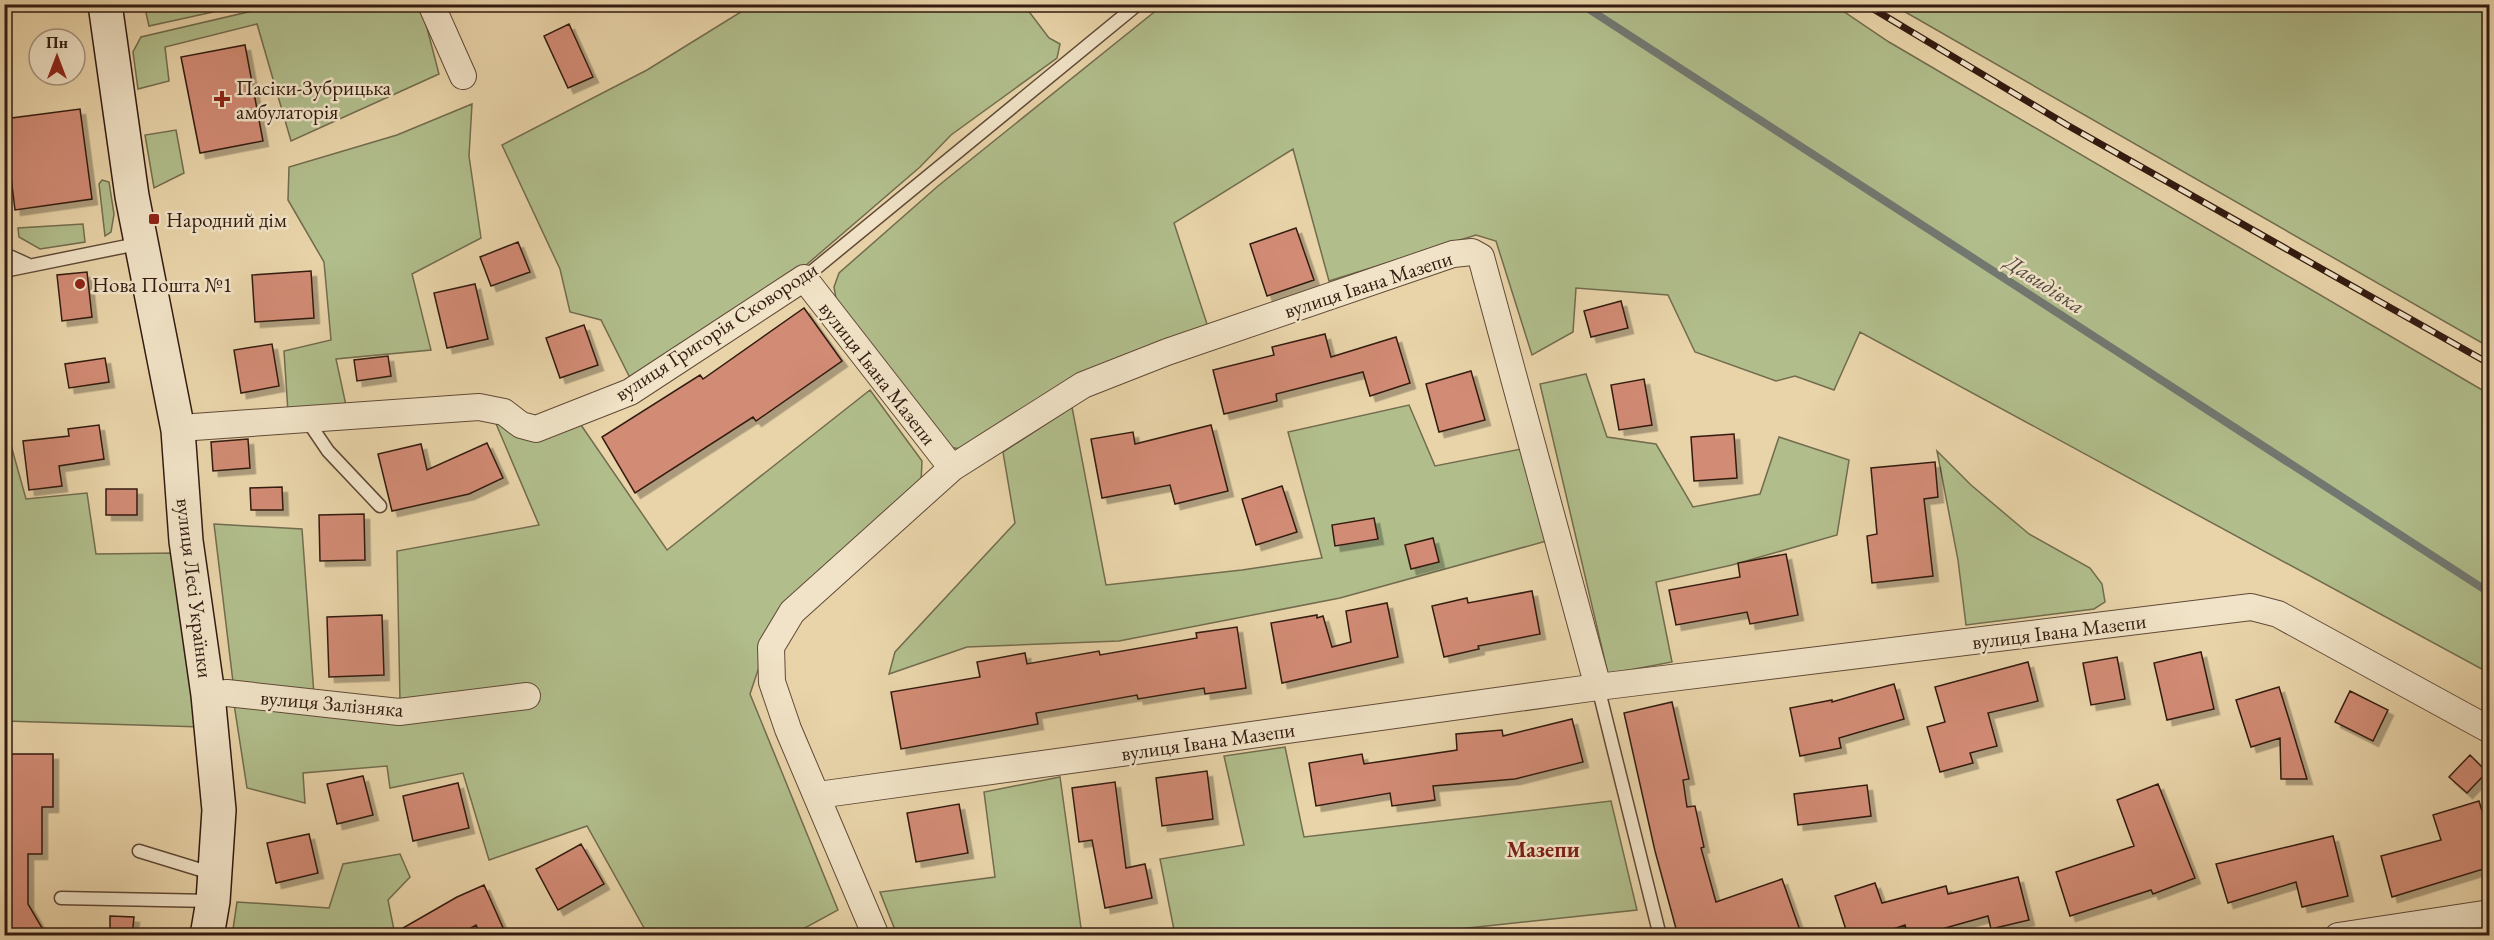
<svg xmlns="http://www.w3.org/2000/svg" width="2494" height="940" font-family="'EB Garamond',serif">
<defs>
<filter id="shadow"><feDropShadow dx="5.5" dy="5.5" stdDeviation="0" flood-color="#0004"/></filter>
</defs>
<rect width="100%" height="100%" fill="#e9d4a9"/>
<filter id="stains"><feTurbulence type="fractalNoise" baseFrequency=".00333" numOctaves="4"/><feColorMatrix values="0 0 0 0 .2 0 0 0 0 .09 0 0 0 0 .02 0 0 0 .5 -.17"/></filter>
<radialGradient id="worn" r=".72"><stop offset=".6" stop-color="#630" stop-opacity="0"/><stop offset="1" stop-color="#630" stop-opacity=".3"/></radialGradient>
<path fill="#b1be8c" stroke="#726c4e" stroke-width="1.5" d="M 144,4 L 245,4 L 245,5 L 149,26 Z
M 2352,4 L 2364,12 L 2369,5 L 2489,5 L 2489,347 L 1893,5 Z
M 278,5 L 421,5 L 439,74 L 291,141 L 257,24 L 165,47 L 169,81 L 138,89 L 133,52 L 141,37 Z
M 752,5 L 1024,5 L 1049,38 L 1060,44 L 1057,58 L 951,135 L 920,167 L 798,272 L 631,380 L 601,320 L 570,312 L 560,269 L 502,145 L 647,70 Z
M 1163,5 L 1834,5 L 1889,42 L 2489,394 L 2489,673 L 1860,332 L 1834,390 L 1795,376 L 1776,381 L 1695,352 L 1668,295 L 1576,288 L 1573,332 L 1532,355 L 1496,241 L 1476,235 L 1329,281 L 1293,149 L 1174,223 L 1208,327 L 962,449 L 947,447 L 837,304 L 834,287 L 839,273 L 938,186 Z
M 472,104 L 469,156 L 481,238 L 412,274 L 431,350 L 336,359 L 347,410 L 288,412 L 284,351 L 331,340 L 324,262 L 288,200 L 289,167 L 397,135 Z
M 176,130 L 184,173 L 154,188 L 145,135 Z
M 102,180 L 109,182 L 114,214 L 111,232 L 105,236 L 99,184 Z
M 83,224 L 85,242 L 40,249 L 19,237 L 18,228 Z
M 1586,374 L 1607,437 L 1656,444 L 1693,507 L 1760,494 L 1779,437 L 1849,460 L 1837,535 L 1732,565 L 1656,582 L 1672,662 L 1608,674 L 1540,384 Z
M 870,390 L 922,461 L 921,483 L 777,613 L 750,694 L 838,910 L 792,935 L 648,935 L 587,826 L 489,860 L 463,773 L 390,788 L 387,766 L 303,773 L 305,803 L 247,788 L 234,704 L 400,701 L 397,551 L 539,525 L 494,419 L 542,440 L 581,425 L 667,550 Z
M 1409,405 L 1435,466 L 1521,449 L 1550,540 L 1340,598 L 1119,641 L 967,647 L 889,674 L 895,652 L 1015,523 L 1003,452 L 1072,407 L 1106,585 L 1242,570 L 1322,558 L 1288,432 Z
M 4,420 L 26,499 L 87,493 L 96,554 L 175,553 L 202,727 L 5,721 Z
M 1937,451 L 1971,485 L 2029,534 L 2090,568 L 2102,584 L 2105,602 L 2094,609 L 1966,625 L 1958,560 Z
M 214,524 L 302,529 L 314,695 L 233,682 Z
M 1285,747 L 1304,837 L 1611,801 L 1637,910 L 1403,935 L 1175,935 L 1160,859 L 1244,845 L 1224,756 Z
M 1060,777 L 1082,935 L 897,935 L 880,892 L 995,877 L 984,792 Z
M 400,854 L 410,877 L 388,900 L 395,935 L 232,936 L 237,902 L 329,908 L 343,864 Z"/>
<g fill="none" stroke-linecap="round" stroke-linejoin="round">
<path stroke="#727872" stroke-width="8" d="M 1581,4 L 2490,593"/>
</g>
<path fill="#d28b75" stroke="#331b11" stroke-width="1.5" filter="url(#shadow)" d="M 569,24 L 593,77 L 568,88 L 544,36 Z
M 245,45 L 263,141 L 200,153 L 181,57 Z
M 80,109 L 92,199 L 15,210 L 4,119 Z
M 1296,228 L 1314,280 L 1267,296 L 1250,244 Z
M 518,242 L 530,272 L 491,286 L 480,257 Z
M 311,271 L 314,318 L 255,322 L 252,275 Z
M 87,272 L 92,317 L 62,321 L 57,275 Z
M 475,284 L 488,339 L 447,348 L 434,293 Z
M 1621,301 L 1628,328 L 1591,337 L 1584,311 Z
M 804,308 L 842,361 L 756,421 L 753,417 L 635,493 L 602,437 L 700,375 L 703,379 Z
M 584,325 L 598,365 L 560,378 L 546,338 Z
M 1325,334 L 1331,357 L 1396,337 L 1410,383 L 1370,396 L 1363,372 L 1276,394 L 1277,401 L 1224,414 L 1213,370 L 1274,355 L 1272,347 Z
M 272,344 L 279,386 L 241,393 L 234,350 Z
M 388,356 L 391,376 L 357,381 L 354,360 Z
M 105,358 L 109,382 L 69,388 L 65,364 Z
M 1471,371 L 1485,420 L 1439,432 L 1426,384 Z
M 1644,379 L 1652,425 L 1619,430 L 1611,385 Z
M 99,425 L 104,459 L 59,466 L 62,486 L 29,490 L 23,441 L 69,436 L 68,429 Z
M 1211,425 L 1228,491 L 1175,504 L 1170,485 L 1102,498 L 1091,439 L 1133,432 L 1135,444 Z
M 1734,434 L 1737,478 L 1694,481 L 1691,437 Z
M 248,439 L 250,468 L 213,471 L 211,442 Z
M 487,443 L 503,478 L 469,494 L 392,511 L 378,454 L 421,444 L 427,470 Z
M 1935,462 L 1938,497 L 1924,499 L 1933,576 L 1872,583 L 1867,536 L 1877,534 L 1871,468 Z
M 1282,486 L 1297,532 L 1256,545 L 1242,499 Z
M 282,487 L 283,510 L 251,510 L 250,488 Z
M 106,489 L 137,489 L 137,515 L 106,515 Z
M 364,514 L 365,560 L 320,561 L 319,515 Z
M 1374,518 L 1378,539 L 1335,546 L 1332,525 Z
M 1433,538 L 1439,562 L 1411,569 L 1405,545 Z
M 1786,554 L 1798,615 L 1750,624 L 1747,612 L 1676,625 L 1669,590 L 1740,577 L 1738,563 Z
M 1532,591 L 1540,634 L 1478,646 L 1479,649 L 1444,657 L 1432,606 L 1467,598 L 1468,603 Z
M 1387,603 L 1398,657 L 1282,683 L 1271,623 L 1317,615 L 1317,618 L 1323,616 L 1332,647 L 1351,642 L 1346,611 Z
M 382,615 L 384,675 L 329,677 L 327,617 Z
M 1237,627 L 1246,688 L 1205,694 L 1204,688 L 1138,699 L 1137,695 L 1036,713 L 1038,724 L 901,749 L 891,692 L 980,677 L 977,662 L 1025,653 L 1027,664 L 1099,651 L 1100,655 L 1197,638 L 1196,633 Z
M 2201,652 L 2214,709 L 2167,720 L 2154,663 Z
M 2117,657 L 2125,699 L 2091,705 L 2083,663 Z
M 2028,662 L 2038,701 L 1988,713 L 1997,746 L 1970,753 L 1973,763 L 1940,772 L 1927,727 L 1945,722 L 1935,687 Z
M 1894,684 L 1904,719 L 1839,738 L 1841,748 L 1800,756 L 1790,708 L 1832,700 L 1832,702 Z
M 2279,687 L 2288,716 L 2307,779 L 2281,779 L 2280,738 L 2251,747 L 2236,700 Z
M 2350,691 L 2388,710 L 2373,741 L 2335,722 Z
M 1672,702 L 1689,779 L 1683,780 L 1687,807 L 1695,806 L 1704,847 L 1701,848 L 1716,902 L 1782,879 L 1802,936 L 1678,936 L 1655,851 L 1624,713 Z
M 1572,719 L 1583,762 L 1515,779 L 1433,786 L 1435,800 L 1392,806 L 1390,793 L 1316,806 L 1309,763 L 1362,754 L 1364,764 L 1457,750 L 1456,734 L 1502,730 L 1503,736 Z
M 10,754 L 53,754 L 53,807 L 42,807 L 42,854 L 28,854 L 28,904 L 45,933 L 4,934 L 4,802 L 10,802 Z
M 2470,755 L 2487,772 L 2467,793 L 2449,777 Z
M 1207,771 L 1213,819 L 1162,826 L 1156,778 Z
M 363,776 L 373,815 L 337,824 L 327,784 Z
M 1115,782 L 1126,868 L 1145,864 L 1152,898 L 1105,908 L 1092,840 L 1079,842 L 1072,788 Z
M 458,783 L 469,828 L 413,841 L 403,796 Z
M 2158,784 L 2195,878 L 2153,894 L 2151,890 L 2070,916 L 2056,872 L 2134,846 L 2117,800 Z
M 1867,785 L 1871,816 L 1798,825 L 1794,794 Z
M 2479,801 L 2490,838 L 2490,867 L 2392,897 L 2381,856 L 2441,840 L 2433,815 Z
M 959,804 L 968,853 L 916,862 L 907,813 Z
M 309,834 L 318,873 L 276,883 L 267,843 Z
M 2333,836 L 2348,896 L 2302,907 L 2296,882 L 2228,903 L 2216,864 Z
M 581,844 L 604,884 L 558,910 L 536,869 Z
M 2018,877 L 2029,920 L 1991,929 L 1988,916 L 1917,936 L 1908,936 L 1905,925 L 1873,936 L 1848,936 L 1835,896 L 1875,883 L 1882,903 L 1946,886 L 1948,894 Z
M 484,885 L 504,930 L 491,936 L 481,936 L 476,925 L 457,936 L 389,936 L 457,897 Z
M 110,916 L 134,917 L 132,936 L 110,936 Z"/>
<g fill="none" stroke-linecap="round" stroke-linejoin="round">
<defs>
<path id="lane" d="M 4,249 L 7,255 L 27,264
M 4,271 L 142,243
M 804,278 L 1138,4
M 307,420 L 328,451 L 380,506
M 1598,687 L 1660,936
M 139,851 L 214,874
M 61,898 L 212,901"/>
<path id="street" d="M 431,4 L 463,76
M 178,430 L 194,427 L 479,407 L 504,412 L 521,425 L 536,429 L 630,392 L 804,278 L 952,468
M 208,695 L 227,693 L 399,712 L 527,696
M 818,795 L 1598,687 L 2251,607 L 2278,614 L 2490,730
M 876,936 L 788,729 L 772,682 L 771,647 L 792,612 L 952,468 L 1083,385 L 1167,352 L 1453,254 L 1472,252 L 1481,257 L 1598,687
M 2338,936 L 2490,913"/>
<path id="secondary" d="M 105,4 L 132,196 L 178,430 L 186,541 L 208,695 L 219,810 L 213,901 L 207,936"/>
</defs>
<use href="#lane" stroke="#604937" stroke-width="15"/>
<use href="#street" stroke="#604937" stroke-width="28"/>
<use href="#secondary" stroke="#331b11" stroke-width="36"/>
<use href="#lane" stroke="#f1e3c7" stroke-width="12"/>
<use href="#street" stroke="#f1e3c7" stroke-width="26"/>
<use href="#secondary" stroke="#f1e3c7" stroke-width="33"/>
<defs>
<path id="rail" d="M 1865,4 L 2067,125 L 2490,364"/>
</defs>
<use href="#rail" stroke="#331b11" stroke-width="7"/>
<use href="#rail" stroke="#f1e3c7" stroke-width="4.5" stroke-dasharray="14" stroke-linecap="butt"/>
</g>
<g fill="#8f2418" stroke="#f1e3c7" stroke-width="2">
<path d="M219 90h6v6h6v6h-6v6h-6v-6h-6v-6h6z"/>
<rect x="148" y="213" width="12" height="12" rx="3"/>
<circle cx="80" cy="284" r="6"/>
</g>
<g text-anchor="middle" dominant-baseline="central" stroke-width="5" stroke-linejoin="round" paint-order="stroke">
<g font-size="21" fill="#331b11" stroke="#f1e3c7" text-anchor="start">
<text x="236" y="87">Пасіки-Зубрицька<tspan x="236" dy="24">амбулаторія</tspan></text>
<text x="166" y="219">Народний дім</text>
<text x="92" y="284">Нова Пошта №1</text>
</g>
<g font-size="21" fill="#331b11" stroke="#f1e3c7">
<text transform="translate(1368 284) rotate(-18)">вулиця Івана Мазепи</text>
<text transform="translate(716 331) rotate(-33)">вулиця Григорія Сковороди</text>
<text transform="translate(878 373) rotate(52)">вулиця Івана Мазепи</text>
<text transform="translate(195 588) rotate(83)">вулиця Лесі Українки</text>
<text transform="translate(2059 631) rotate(-7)">вулиця Івана Мазепи</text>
<text transform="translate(332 703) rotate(5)">вулиця Залізняка</text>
<text transform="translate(1208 741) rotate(-8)">вулиця Івана Мазепи</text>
</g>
<g font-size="22" font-style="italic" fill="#524a42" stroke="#f1e3c7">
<text transform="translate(2045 284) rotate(33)">Давидівка</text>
</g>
<g font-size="22" font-weight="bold" fill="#7a1f14" stroke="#f1e3c7">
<text x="1543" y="849">Мазепи</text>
</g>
</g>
<rect width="2494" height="940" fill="none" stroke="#e9d4a9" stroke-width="24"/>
<rect x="6" y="6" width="2482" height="928" fill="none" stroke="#331b11" stroke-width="3"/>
<rect x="12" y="12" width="2470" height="916" fill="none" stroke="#331b11" stroke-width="1.5"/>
<g transform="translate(57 57)"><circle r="28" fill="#f1e3c7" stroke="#a5937e" stroke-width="1.5"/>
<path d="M0-4.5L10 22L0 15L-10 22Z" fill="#8f2418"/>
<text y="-9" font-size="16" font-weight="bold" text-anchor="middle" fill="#331b11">Пн</text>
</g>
<rect width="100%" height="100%" filter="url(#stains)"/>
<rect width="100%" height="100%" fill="url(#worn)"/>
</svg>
